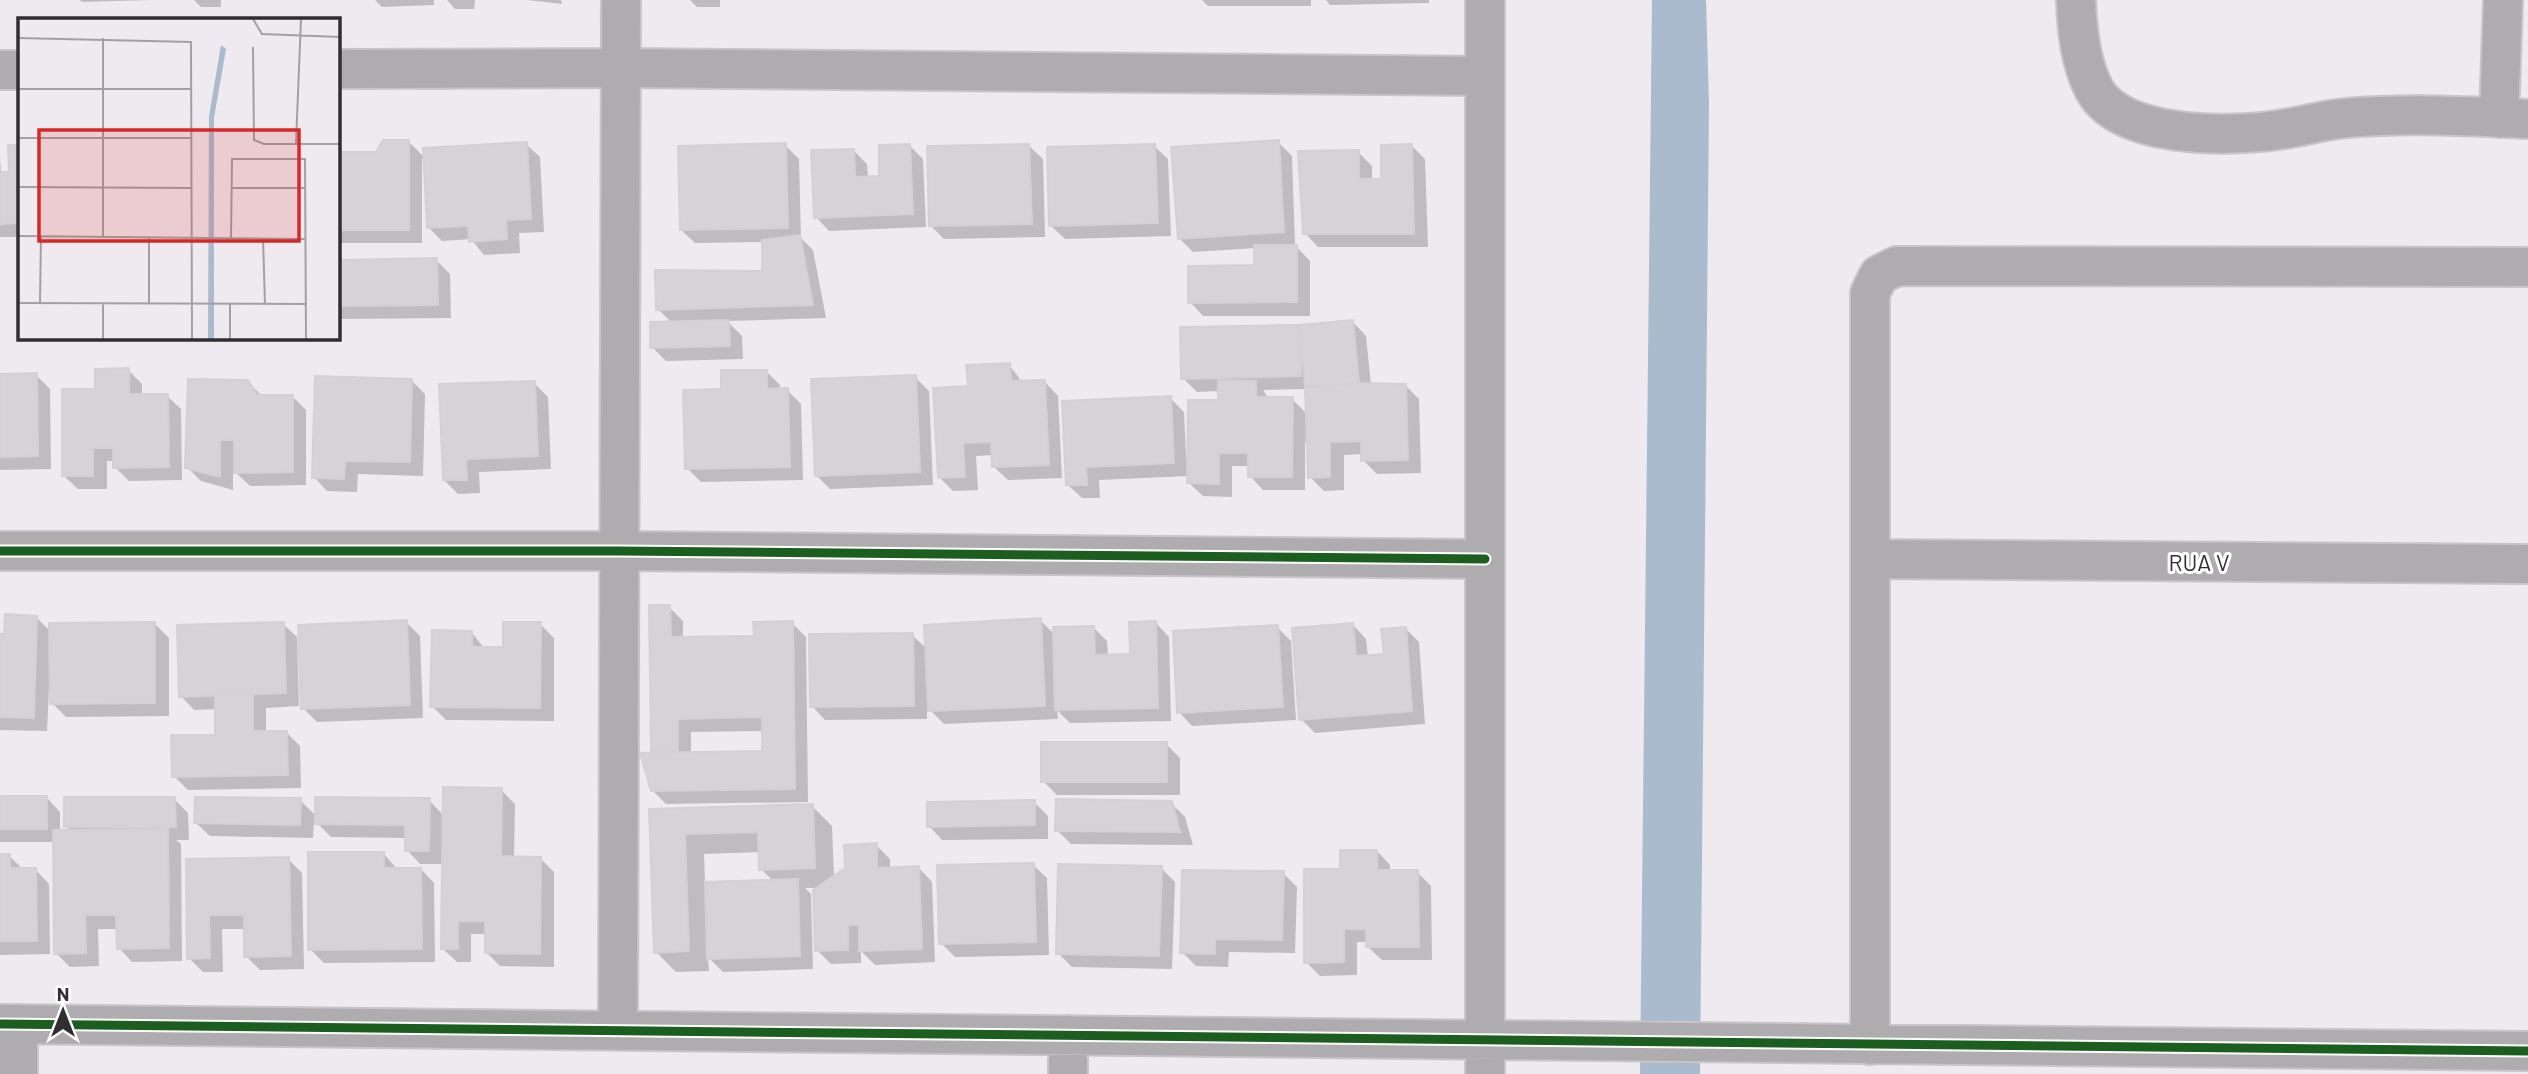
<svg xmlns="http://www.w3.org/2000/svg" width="2528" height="1074" font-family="Barlow,sans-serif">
<rect width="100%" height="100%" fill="#efeaef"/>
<path fill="#aabbcd" d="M 1652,0 L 1706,0 L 1709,104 L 1700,1074 L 1640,1074 Z"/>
<path fill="#0003" fill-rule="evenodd" d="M 80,0 L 151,0 L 82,2 Z
M 194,0 L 221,0 L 221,7 L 201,7 Z
M 375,0 L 434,0 L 434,5 L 382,7 Z
M 447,0 L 475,0 L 474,9 L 455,9 Z
M 527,0 L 561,0 L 562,4 Z
M 690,0 L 720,0 L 720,7 L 697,7 Z
M 1202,0 L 1311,0 L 1311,6 L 1208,6 Z
M 1326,0 L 1429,0 L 1429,3 L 1330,5 Z
M 408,141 L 425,158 L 526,144 L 540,157 L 544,232 L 519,233 L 520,253 L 484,255 L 471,239 L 442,241 L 429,228 L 425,159 L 422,159 L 422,243 L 338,243 L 338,154 L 377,154 Z
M 1278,142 L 1292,156 L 1295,245 L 1310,261 L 1310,316 L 1203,316 L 1190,302 L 1256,267 L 1256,248 L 1193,252 L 1179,238 Z
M 785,145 L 799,159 L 801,238 L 813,250 L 826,318 L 727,321 L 742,336 L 743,359 L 666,361 L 652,347 L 672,323 L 658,309 L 763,273 L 763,242 L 695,243 L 681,230 Z
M 910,146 L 923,159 L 926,227 L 829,231 L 816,217 L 853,150 L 867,164 L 868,178 L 881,177 Z
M 1029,146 L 1043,159 L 1045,237 L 944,239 L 931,226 Z
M 1154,146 L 1168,159 L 1171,236 L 1065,239 L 1051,226 Z
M 1412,146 L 1425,159 L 1428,247 L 1318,247 L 1305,233 L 1358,152 L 1372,166 L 1372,181 L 1383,180 Z
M 10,147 L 19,147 L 19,237 L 0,237 L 0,158 L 1,173 L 11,173 Z
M 436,260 L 450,274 L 451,318 L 338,319 L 338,262 Z
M 1353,322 L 1366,336 L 1371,385 L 1405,385 L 1419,399 L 1421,473 L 1377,474 L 1363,460 L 1363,454 L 1344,455 L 1344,490 L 1324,491 L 1310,477 L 1308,442 L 1305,442 L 1305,490 L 1263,490 L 1250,476 L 1250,466 L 1232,466 L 1232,497 L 1203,496 L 1189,483 L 1189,476 L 1099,480 L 1100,498 L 1082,498 L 1068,485 L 1064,402 L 1170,398 L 1184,412 L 1186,458 L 1189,458 L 1220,402 L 1220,391 L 1197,392 L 1183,378 L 1181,328 ZM 1306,389 L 1307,414 L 1292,399 L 1269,399 L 1263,390 Z
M 1009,365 L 1023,383 L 1045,382 L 1058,396 L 1062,478 L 1008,480 L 994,467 L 993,455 L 976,456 L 978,490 L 953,491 L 940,478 L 969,387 Z
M 128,370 L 142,384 L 142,396 L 167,396 L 181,409 L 182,480 L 129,481 L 115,467 L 115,461 L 107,461 L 107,489 L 78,489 L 64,476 L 97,391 Z
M 766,371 L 780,385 L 780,390 L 787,390 L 801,404 L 803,480 L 701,482 L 687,468 L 723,391 Z
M 0,375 L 36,375 L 50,389 L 51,469 L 0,470 Z
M 915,377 L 929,391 L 933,485 L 830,489 L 816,475 Z
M 411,380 L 425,394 L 423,476 L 358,474 L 357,492 L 327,491 L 314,477 Z
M 248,382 L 262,396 L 292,396 L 306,410 L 306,485 L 250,486 L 233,470 L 233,490 L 201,481 L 187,467 Z
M 534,383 L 548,397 L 551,469 L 479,472 L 480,493 L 458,494 L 444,480 Z
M 669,607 L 683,621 L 683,639 L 756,638 L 792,623 L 806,637 L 808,802 L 666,804 L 652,790 L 657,754 L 652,750 ZM 764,731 L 764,752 L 691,754 L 691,732 Z
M 36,617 L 51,632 L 155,624 L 169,638 L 169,716 L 66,717 L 52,703 L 52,688 L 49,688 L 47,731 L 0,730 L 0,636 L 6,636 Z
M 1040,620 L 1055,635 L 1094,628 L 1107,641 L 1108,656 L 1132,655 L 1156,623 L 1169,637 L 1171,721 L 1070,723 L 1057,710 L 1058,719 L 944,724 L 927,707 L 927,719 L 825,720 L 812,706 L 912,635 L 927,649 Z
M 406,622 L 420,636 L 423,718 L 317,722 L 303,708 Z
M 283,624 L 297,637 L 299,706 L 266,708 L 266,733 L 286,732 L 300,746 L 301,788 L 188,790 L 174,776 L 217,736 L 217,709 L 194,710 L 181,696 Z
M 540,624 L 554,638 L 554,721 L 446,720 L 432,706 L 472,633 L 485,649 L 504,649 Z
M 1353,625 L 1366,639 L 1368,657 L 1386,656 L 1405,628 L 1419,642 L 1425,724 L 1315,733 L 1301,719 Z
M 1277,627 L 1291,641 L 1296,720 L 1192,726 L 1179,712 Z
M 1166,744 L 1180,758 L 1180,795 L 1057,795 L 1043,781 Z
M 501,790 L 515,804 L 514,858 L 540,858 L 554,872 L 554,967 L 500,966 L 486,952 L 487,934 L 471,934 L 471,962 L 457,962 L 443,949 L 444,864 L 420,864 L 407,850 L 407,838 L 331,837 L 314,820 L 313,838 L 210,836 L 196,823 L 300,800 L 317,817 L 429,800 L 444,816 Z
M 0,798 L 47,798 L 60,812 L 60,832 L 71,832 L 66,826 L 174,799 L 188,813 L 189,840 L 176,840 L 181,844 L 182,961 L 132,962 L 119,948 L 118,929 L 98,929 L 99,966 L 70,967 L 56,953 L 55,842 L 0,842 Z
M 1034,802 L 1048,816 L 1048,839 L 942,840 L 929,826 Z
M 1171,803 L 1185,817 L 1193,845 L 1071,844 L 1057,830 Z
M 812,806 L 832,826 L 834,878 L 876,845 L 890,859 L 890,869 L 919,868 L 932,882 L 935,962 L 875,965 L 861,951 L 861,963 L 831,964 L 817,950 L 820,888 L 805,888 L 811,894 L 813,969 L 723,972 L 708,957 L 709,971 L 676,972 L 656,952 L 651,810 ZM 761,852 L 761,869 L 773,881 L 705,883 L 704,854 Z
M 1377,851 L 1390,865 L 1390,872 L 1417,872 L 1431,886 L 1432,960 L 1382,960 L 1368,947 L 1368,942 L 1357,942 L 1357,975 L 1320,976 L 1306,962 L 1342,871 Z
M 383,853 L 397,869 L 421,869 L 434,883 L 435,962 L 324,963 L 310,949 Z
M 0,856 L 9,856 L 24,870 L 36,870 L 49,884 L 50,954 L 0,955 Z
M 288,859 L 302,873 L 304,969 L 260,970 L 246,956 L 246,929 L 222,929 L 223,972 L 203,972 L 189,958 L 188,861 Z
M 1033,865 L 1047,878 L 1049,955 L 955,957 L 941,943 Z
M 1161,868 L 1175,882 L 1172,969 L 1072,967 L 1058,953 Z
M 1283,873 L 1297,887 L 1295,953 L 1229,952 L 1228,967 L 1196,966 L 1182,952 Z"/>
<path fill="#d6d2d6" stroke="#d4d0d4" stroke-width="2" d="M 383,140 L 409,140 L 409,230 L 338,230 L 338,152 L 376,152 Z
M 1279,140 L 1284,232 L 1178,239 L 1171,147 Z
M 527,142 L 531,219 L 506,220 L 507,239 L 469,242 L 468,226 L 427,228 L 423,148 Z
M 786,143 L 788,228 L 680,230 L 678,146 Z
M 910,144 L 913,214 L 814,218 L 811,150 L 854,149 L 855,177 L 879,176 L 879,145 Z
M 1029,144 L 1032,224 L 929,226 L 927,146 Z
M 1155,144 L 1158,223 L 1049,226 L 1047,147 Z
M 1412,144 L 1414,234 L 1303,234 L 1298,151 L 1359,150 L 1359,179 L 1381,179 L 1381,145 Z
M 8,145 L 19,145 L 19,223 L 0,224 L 0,172 L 9,172 Z
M 800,235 L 813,305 L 656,310 L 655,270 L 762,271 L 762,240 Z
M 1254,245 L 1297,245 L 1297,302 L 1188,303 L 1188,266 L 1254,265 Z
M 437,258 L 438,305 L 338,306 L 338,260 Z
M 729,320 L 730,346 L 650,348 L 650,322 Z
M 1353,320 L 1359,383 L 1305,387 L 1300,325 Z
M 1300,325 L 1301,376 L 1181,379 L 1180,327 Z
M 1010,363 L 1011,381 L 1045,380 L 1049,465 L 992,467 L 991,442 L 963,443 L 965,477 L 938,478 L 933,388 L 968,386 L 966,365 Z
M 129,368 L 129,394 L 168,394 L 169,467 L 113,468 L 113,448 L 93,448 L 93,476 L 62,476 L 62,389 L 95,389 L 95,369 Z
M 721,370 L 767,370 L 767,389 L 788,388 L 790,467 L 685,469 L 683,390 L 721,389 Z
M 37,373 L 38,456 L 0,457 L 0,374 Z
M 916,375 L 920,472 L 815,476 L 811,379 Z
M 315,376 L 412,379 L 410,462 L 345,461 L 344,479 L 312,478 Z
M 188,379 L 248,380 L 257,395 L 293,395 L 293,472 L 234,473 L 234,440 L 220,440 L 220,477 L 185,468 Z
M 1218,380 L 1256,381 L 1256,397 L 1293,397 L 1292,477 L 1248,477 L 1248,453 L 1219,453 L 1219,484 L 1187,483 L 1188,400 L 1218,400 Z
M 535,381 L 538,456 L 466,459 L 467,480 L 443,480 L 439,384 Z
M 1359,383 L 1406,384 L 1408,460 L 1361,461 L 1361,441 L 1330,442 L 1330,477 L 1308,478 L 1305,387 Z
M 1171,396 L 1174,463 L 1086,467 L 1087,485 L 1066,485 L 1062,401 Z
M 649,605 L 670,605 L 671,637 L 754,636 L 753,622 L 793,621 L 795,789 L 651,791 L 640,753 L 762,751 L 762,717 L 678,719 L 678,751 L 651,751 Z
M 5,614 L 37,616 L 34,718 L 0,717 L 0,634 L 4,634 Z
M 1041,618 L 1045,706 L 928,711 L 924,625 Z
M 407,620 L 410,705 L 301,709 L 298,625 Z
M 1156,621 L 1158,708 L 1055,710 L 1053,627 L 1094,626 L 1095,655 L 1130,654 L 1129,622 Z
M 155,622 L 155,703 L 50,704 L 49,623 Z
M 284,622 L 286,693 L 179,697 L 177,625 Z
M 503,622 L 541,622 L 540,708 L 430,707 L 432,630 L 472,631 L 472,647 L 503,647 Z
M 1353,623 L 1356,656 L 1384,654 L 1381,629 L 1406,627 L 1412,711 L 1299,720 L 1292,628 Z
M 1278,625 L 1283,707 L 1177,713 L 1173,631 Z
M 913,633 L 914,706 L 810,707 L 809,634 Z
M 215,695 L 253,695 L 253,731 L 287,731 L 288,775 L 172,777 L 171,735 L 215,735 Z
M 1041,742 L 1167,742 L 1167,782 L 1041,782 Z
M 443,787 L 502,788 L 501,856 L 541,857 L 540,954 L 485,953 L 485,921 L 458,921 L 458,949 L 441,949 Z
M 0,796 L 47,796 L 47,829 L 0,829 Z
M 64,797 L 175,797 L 176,827 L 64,827 Z
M 195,797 L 301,798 L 300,825 L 194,823 Z
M 315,797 L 430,798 L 429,851 L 405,851 L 405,825 L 315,824 Z
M 1056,799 L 1172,801 L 1180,832 L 1055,831 Z
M 1035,800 L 1035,825 L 927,827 L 927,802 Z
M 813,804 L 815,868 L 759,870 L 758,832 L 685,834 L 689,951 L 654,953 L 649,809 Z
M 168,829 L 169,948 L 117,949 L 116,915 L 85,915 L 86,953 L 54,954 L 53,830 Z
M 877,843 L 877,868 L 919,866 L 922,949 L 859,951 L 859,925 L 848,925 L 848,950 L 815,951 L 813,890 L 845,868 L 844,845 Z
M 1340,850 L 1377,850 L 1377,870 L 1418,870 L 1419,947 L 1366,947 L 1366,929 L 1344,929 L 1344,962 L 1304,963 L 1304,869 L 1340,869 Z
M 308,852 L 384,852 L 384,868 L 421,868 L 422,949 L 308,950 Z
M 0,854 L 10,854 L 10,868 L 36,868 L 37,941 L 0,941 Z
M 289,857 L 291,956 L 244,957 L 244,915 L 209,915 L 210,958 L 187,959 L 186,859 Z
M 1034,863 L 1036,942 L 939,944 L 937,865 Z
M 1058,864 L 1162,866 L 1159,956 L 1056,954 Z
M 1182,870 L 1284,871 L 1282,940 L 1215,939 L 1215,954 L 1180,953 Z
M 798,879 L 800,956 L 707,959 L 705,882 Z"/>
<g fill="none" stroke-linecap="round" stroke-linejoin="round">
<defs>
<path id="minor" d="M 1485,0 L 1485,1074
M 2076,0 C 2077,29 2080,62 2094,89 C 2120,139 2230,137 2278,130 C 2301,127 2323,120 2346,118 C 2407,113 2468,116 2528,119
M 338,69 L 620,68 L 1485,76
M 0,70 L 19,70
M 2499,118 L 2503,0
M 0,551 L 618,551 L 1485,559
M 1870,559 L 2528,564
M 0,1024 L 2528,1051
M 618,1030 L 621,0
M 1870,1045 L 1870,293 L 1879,275 L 1897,266 L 2528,267
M 18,1074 L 18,1024
M 1068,1074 L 1068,1035"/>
</defs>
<use href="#minor" stroke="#c8c5c8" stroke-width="42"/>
<use href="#minor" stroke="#aeacae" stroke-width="38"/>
<defs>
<path id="cycleway" d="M 0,551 L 618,551 L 1485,559
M 0,1024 L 2528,1051"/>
</defs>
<use href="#cycleway" stroke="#fff" stroke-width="13"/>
<use href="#cycleway" stroke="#1b5e20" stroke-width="9"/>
</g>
<g text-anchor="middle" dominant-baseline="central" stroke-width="6" stroke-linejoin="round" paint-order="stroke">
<g font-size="23" fill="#312e31" stroke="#fff">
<text x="2199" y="562">RUA V</text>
</g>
</g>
<g transform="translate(18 18)">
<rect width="322" height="322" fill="#efeaef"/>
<path d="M 203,27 L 208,31 L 196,100 L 196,321 L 190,321 L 191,98 Z" fill="#aabbcd"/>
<path fill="none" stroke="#a39fa3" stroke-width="2" d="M 235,1 L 244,16 L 322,19M 0,20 L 173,24 L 174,321M 235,29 L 236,122 L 246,126 L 322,126M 0,71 L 174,71M 0,120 L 174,120M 278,125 L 283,1M 0,169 L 174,170M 213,170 L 288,170M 0,218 L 288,221M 85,218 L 85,20M 213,220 L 214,141 L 287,141 L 288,321M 245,220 L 247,287M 22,284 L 23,218M 0,285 L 288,286M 131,285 L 131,219M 212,286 L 212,321M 85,321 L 85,285"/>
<path fill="#d62828" fill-opacity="0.15" stroke="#d62828" stroke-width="3.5" d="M 21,112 L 281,112 L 281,223 L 21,223 Z"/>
<rect width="322" height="322" fill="none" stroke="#312e31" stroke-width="3.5"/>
</g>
<g transform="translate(63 1011)" stroke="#ffffff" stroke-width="5" paint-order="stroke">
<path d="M0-5L12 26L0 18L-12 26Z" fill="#312e31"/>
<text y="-10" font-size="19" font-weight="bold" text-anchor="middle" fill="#312e31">N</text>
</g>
</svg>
